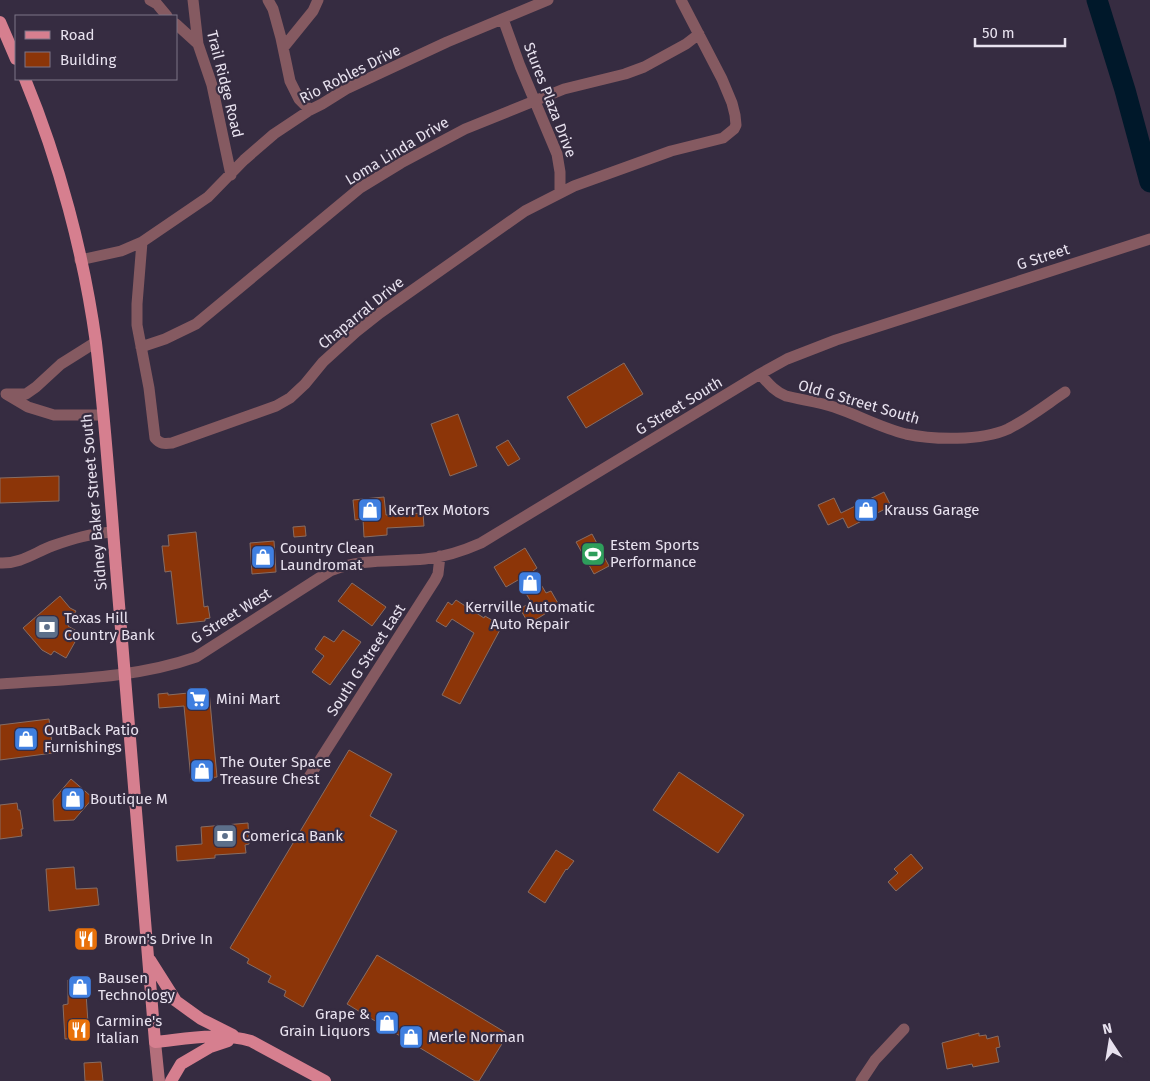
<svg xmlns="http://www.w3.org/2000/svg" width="1150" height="1081" font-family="'Fira Sans',sans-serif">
<rect width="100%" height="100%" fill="#362c41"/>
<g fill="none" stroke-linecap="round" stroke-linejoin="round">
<path stroke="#00182a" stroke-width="21" d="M 1097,0 L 1125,90 L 1150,182"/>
</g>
<path fill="#8c3508" stroke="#886d63" d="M 624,363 L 643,394 L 586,428 L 567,397 Z
M 458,414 L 477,466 L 450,476 L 431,424 Z
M 508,440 L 520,459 L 508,466 L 496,447 Z
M 59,476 L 59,501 L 0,503 L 0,478 Z
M 884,492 L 891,506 L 848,528 L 843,518 L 828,525 L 818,505 L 834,498 L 841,513 Z
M 384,497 L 386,515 L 423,513 L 424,526 L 387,528 L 387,535 L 364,537 L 363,519 L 355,520 L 353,500 Z
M 305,526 L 306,536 L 294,537 L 293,527 Z
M 196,532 L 204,607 L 208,606 L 210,618 L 205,619 L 205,621 L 177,624 L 171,571 L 165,572 L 162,546 L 169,546 L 168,535 Z
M 592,534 L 609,566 L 594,574 L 576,542 Z
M 274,541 L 276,572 L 252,574 L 250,543 Z
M 525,548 L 537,568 L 533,571 L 546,593 L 551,591 L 559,605 L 529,624 L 520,609 L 531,602 L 518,580 L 506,587 L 494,567 Z
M 352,583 L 386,607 L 372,626 L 338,601 Z
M 60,596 L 70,608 L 76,611 L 68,626 L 80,633 L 66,658 L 54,651 L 51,655 L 42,650 L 23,628 Z
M 456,600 L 484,618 L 485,616 L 502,626 L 460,704 L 442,695 L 474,633 L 452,619 L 446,627 L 436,621 L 448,602 L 452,605 Z
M 343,630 L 361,642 L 330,685 L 312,672 L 324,656 L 315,649 L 324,636 L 334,642 Z
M 209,691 L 217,777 L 191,780 L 184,706 L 159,708 L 158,694 L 168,693 L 168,695 Z
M 49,719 L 53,753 L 0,760 L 0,725 Z
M 349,750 L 392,774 L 370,816 L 397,831 L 303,1007 L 284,996 L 286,991 L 268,982 L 271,976 L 247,963 L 249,959 L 230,948 Z
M 679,772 L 744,815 L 718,853 L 653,810 Z
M 71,779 L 93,798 L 74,820 L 54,821 L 53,800 Z
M 17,803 L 18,810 L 20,810 L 23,829 L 21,829 L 22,836 L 0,839 L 0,805 Z
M 248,823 L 249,844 L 245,845 L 246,853 L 215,855 L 215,858 L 177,861 L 176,846 L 202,844 L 201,827 Z
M 556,850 L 574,861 L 567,870 L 566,869 L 545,903 L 528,892 Z
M 911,854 L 923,868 L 896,891 L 888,882 L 898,873 L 894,869 Z
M 74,867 L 76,889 L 97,888 L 99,905 L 49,911 L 46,869 Z
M 95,930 L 96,947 L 78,948 L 77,931 Z
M 377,955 L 508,1034 L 479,1081 L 475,1081 L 347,1004 Z
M 85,979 L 89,1037 L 65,1039 L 63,1005 L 68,1004 L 68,980 Z
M 979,1033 L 979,1036 L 986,1035 L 987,1039 L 998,1036 L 1000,1047 L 996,1048 L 999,1062 L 973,1067 L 972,1064 L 947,1069 L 942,1043 Z
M 101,1062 L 103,1081 L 85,1081 L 84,1063 Z"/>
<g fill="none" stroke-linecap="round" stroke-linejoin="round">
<path stroke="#855a61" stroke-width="11" d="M 150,0 L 157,4 L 167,16
M 193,0 L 198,44 L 212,85 L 231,175
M 268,0 L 273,9 L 281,38 L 290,81 L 299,99 L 310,110
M 503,19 L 520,66 L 557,154 L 560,172 L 560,192
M 176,24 L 198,44
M 283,48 L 313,11 L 318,0
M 142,242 L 137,304 L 137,325 L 149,388 L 155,438 C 160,444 164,444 172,443 L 276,406 L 290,398 L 305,384 L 323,362 L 356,332 L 380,313 L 525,211 L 574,186 L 671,151 L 723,138 L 734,129 L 736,125 L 735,115 L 732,103 L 722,79 L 681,0
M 80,260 L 121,251 L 142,242 L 208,197 L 244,160 L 274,134 L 310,110 L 322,104 L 346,89 L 447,42 L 548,0
M 96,342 L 61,364 L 36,387 L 26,394 L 6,394 L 28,407 L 54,415 L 103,415
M 141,347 L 165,339 L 196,324 L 360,188 L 401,163 L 465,129 L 564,89 L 625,74 L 644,67 L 686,44 L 699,34
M 760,374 C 768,383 774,391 786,396 C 802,400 819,402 834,407 C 858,415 881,428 906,434 C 934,440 981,441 1008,429 C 1028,419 1047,404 1065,392
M 0,563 C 20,564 34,553 52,546 C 75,538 89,534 113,532
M 0,684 C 65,679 134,679 196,657 L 330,571 C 361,558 393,562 425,559 C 445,557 463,551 481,543 L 760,374 L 787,359 L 836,340 L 1150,239
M 309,777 L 435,580 L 438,574 L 440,556
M 861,1081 L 875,1060 L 904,1029"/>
<path stroke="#b36f7b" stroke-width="12" d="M 155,1042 L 159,1081"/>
<path stroke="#d67f8f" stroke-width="12" d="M 0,22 L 16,59
M 25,79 C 59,161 84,255 96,343 C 105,418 110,493 116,568 C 130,726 141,884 155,1042 C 186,1039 220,1032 251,1041 L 325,1081
M 150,960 L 176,1001 L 201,1019 L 233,1035
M 171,1081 L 181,1064 L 210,1047 L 228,1041"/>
</g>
<defs>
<symbol id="shop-square" viewBox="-11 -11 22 22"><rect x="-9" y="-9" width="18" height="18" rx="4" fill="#3f7fe0" stroke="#362c41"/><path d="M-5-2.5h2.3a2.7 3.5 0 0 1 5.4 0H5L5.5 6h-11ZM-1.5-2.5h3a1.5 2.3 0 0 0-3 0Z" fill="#fff"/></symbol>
<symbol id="stadium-square" viewBox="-11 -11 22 22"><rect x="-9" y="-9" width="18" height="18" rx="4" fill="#2e9e5b" stroke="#362c41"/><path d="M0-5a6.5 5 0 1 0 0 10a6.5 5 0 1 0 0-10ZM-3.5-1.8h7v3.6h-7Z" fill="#fff"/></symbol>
<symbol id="bank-square" viewBox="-11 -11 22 22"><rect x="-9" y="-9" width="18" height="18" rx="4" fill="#5c6f8a" stroke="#362c41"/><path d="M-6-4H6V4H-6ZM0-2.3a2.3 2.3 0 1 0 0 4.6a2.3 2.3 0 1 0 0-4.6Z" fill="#fff"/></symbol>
<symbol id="supermarket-square" viewBox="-11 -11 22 22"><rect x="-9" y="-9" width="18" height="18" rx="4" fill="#3f7fe0" stroke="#362c41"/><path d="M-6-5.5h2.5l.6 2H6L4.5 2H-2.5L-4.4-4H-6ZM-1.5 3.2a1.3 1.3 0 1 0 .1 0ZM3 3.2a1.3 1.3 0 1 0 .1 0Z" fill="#fff"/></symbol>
<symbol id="restaurant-square" viewBox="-11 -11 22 22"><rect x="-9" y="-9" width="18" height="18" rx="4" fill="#e8710a" stroke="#362c41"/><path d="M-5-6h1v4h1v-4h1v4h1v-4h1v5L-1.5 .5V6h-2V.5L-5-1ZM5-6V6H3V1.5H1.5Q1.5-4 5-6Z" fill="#fff"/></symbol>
</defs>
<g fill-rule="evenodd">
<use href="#shop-square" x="356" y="496" width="28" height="28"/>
<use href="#shop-square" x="852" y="496" width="28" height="28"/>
<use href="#stadium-square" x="579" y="540" width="28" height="28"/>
<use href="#shop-square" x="249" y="543" width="28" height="28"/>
<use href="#shop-square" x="516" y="569" width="28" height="28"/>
<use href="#bank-square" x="33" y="613" width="28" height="28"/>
<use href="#supermarket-square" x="184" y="685" width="28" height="28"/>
<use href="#shop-square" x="12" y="725" width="28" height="28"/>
<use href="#shop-square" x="188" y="757" width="28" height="28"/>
<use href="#shop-square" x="59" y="785" width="28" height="28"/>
<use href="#bank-square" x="211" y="822" width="28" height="28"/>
<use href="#restaurant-square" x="72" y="925" width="28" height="28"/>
<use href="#shop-square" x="66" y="973" width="28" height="28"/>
<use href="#shop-square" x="373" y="1009" width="28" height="28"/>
<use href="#restaurant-square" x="65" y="1016" width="28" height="28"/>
<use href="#shop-square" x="397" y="1023" width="28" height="28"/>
</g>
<g text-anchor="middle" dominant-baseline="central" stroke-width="4.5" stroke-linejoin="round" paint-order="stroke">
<g font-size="15" fill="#e8e2ef" stroke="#362c41">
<text transform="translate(350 74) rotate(-27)">Rio Robles Drive</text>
<text transform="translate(225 84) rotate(76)">Trail Ridge Road</text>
<text transform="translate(550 100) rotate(69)">Stures Plaza Drive</text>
<text transform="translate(397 151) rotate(-31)">Loma Linda Drive</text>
<text transform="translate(1043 257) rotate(-18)">G Street</text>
<text transform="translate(361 313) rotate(-39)">Chaparral Drive</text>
<text transform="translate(859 402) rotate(16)">Old G Street South</text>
<text transform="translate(679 406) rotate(-31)">G Street South</text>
<text transform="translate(94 502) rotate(-95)">Sidney Baker Street South</text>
<text transform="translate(231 616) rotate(-32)">G Street West</text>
<text transform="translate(366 660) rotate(-57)">South G Street East</text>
</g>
<g font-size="15" fill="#e8e2ef" stroke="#362c41" text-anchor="start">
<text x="388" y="510">KerrTex Motors</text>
<text x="884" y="510">Krauss Garage</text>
<text x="610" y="545">Estem Sports<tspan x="610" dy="17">Performance</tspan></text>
<text x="280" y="548">Country Clean<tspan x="280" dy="17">Laundromat</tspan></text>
<text x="530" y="607" text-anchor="middle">Kerrville Automatic<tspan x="530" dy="17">Auto Repair</tspan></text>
<text x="64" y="618">Texas Hill<tspan x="64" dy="17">Country Bank</tspan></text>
<text x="216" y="699">Mini Mart</text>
<text x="44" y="730">OutBack Patio<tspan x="44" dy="17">Furnishings</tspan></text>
<text x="220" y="762">The Outer Space<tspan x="220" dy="17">Treasure Chest</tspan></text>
<text x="90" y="799">Boutique M</text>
<text x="242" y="836">Comerica Bank</text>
<text x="104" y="939">Brown's Drive In</text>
<text x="98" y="978">Bausen<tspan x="98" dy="17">Technology</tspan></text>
<text x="370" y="1014" text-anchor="end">Grape &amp;<tspan x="370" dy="17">Grain Liquors</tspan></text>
<text x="96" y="1021">Carmine's<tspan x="96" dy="17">Italian</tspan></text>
<text x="428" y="1037">Merle Norman</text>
</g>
</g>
<rect x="15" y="15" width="162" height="65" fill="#362c41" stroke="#7d7587"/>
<rect x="25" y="31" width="25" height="8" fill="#d67f8f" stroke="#7d7587"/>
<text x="60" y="40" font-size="15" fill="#e8e2ef">Road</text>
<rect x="25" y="52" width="25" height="15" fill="#8c3508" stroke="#7d7587"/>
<text x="60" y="65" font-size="15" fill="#e8e2ef">Building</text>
<g transform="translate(1110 1041) rotate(348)" stroke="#362c41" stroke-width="4" paint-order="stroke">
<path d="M0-4L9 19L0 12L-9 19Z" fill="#e8e2ef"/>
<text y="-8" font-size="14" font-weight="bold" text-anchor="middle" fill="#e8e2ef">N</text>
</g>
<path d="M975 38v8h90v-8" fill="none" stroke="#e8e2ef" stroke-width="2.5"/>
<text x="982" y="38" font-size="15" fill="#e8e2ef" stroke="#362c41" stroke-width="4" paint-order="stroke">50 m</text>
</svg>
